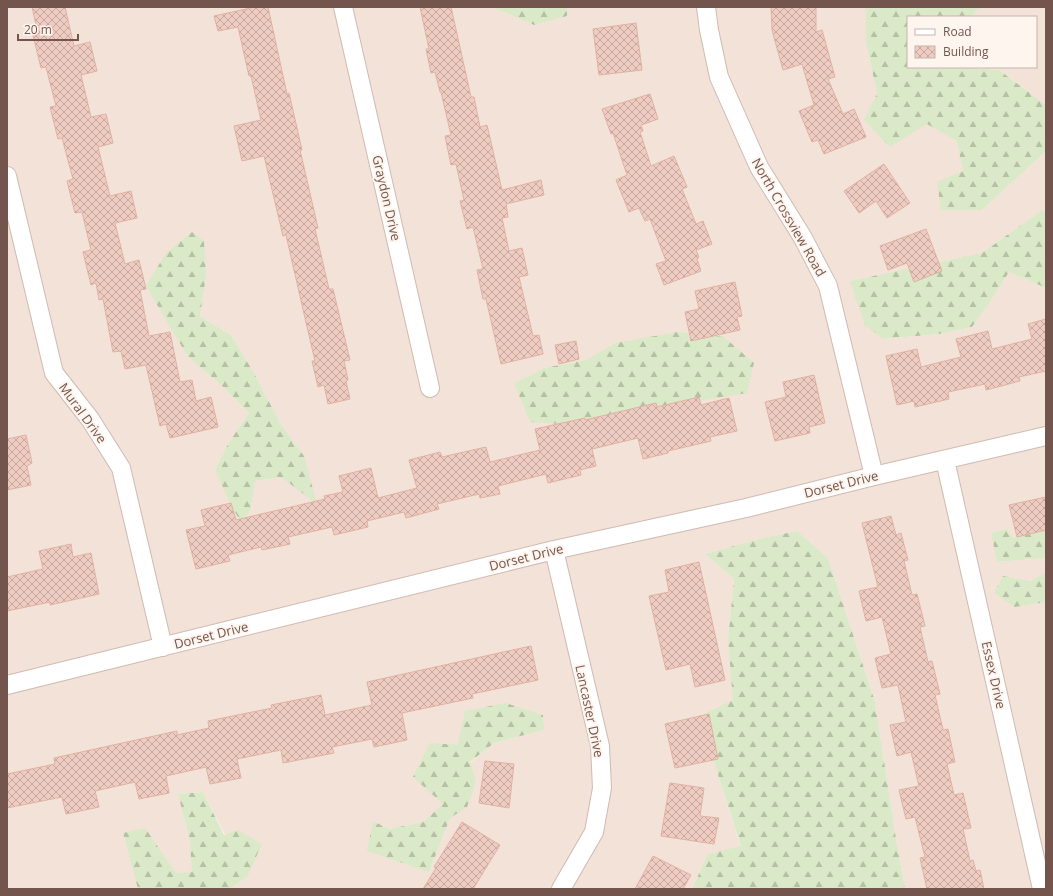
<svg xmlns="http://www.w3.org/2000/svg" width="1053" height="896" font-family="'Open Sans',sans-serif">
<defs>
<pattern id="forest-firs" width="22" height="20" patternUnits="userSpaceOnUse"><rect width="22" height="20" fill="#dae9c7"/><path d="M5 1l3.5 6h-7zM16 11l3.5 6h-7z" fill="#b5c0a4"/></pattern>
<pattern id="building-cross-hatch" width="8" height="8" patternUnits="userSpaceOnUse"><rect width="8" height="8" fill="#efccc1"/><path d="M0 0l8 8M0 8l8-8" fill="none" stroke="#c6a89f"/></pattern>
</defs>
<rect width="100%" height="100%" fill="#fbf1e8"/>
<path fill="#f3e2d7" fill-rule="evenodd" d="M 7,7 L 492,7 L 534,25 L 566,16 L 567,7 L 866,7 L 866,42 L 877,94 L 957,141 L 964,171 L 982,210 L 1046,151 L 1046,211 L 1042,210 L 982,253 L 850,281 L 883,339 L 939,334 L 972,327 L 992,299 L 1009,272 L 1046,288 L 1046,530 L 1013,538 L 1007,529 L 991,533 L 997,562 L 1046,558 L 1046,572 L 1031,581 L 1003,576 L 1015,607 L 1046,602 L 1046,889 L 905,889 L 895,833 L 875,702 L 828,558 L 797,531 L 763,538 L 705,554 L 734,579 L 728,640 L 734,700 L 699,716 L 741,847 L 708,854 L 692,889 L 230,889 L 247,877 L 203,792 L 178,794 L 190,842 L 193,872 L 176,874 L 123,833 L 138,889 L 7,889 ZM 206,276 L 200,316 L 231,335 L 254,373 L 280,423 L 304,456 L 281,477 L 255,481 L 251,507 L 215,470 L 228,444 L 249,413 L 221,385 L 188,357 L 171,327 ZM 586,360 L 514,383 L 544,368 ZM 544,730 L 494,743 L 470,763 L 476,781 L 450,818 L 429,872 L 373,821 L 389,829 L 423,822 L 443,804 L 458,745 Z
M 986,7 L 1046,7 L 1046,105 L 999,70 L 963,67 L 1036,67 L 1036,17 L 972,17 L 976,10 Z"/>
<path fill="url(#forest-firs)" d="M 492,7 L 567,7 L 567,16 L 534,25 Z
M 866,7 L 986,7 L 976,10 L 972,17 L 908,17 L 908,67 L 963,67 L 999,70 L 1046,105 L 1046,151 L 982,210 L 941,210 L 937,182 L 963,171 L 957,141 L 927,124 L 890,147 L 864,120 L 877,94 L 866,42 Z
M 1042,210 L 1046,211 L 1046,288 L 1009,272 L 992,299 L 972,327 L 939,334 L 883,339 L 865,325 L 850,281 L 982,253 Z
M 192,232 L 204,241 L 206,276 L 200,316 L 231,335 L 254,373 L 280,423 L 304,456 L 317,504 L 281,477 L 255,481 L 251,507 L 242,524 L 232,507 L 215,470 L 228,444 L 249,413 L 221,385 L 188,357 L 146,286 L 166,253 Z
M 677,332 L 724,337 L 754,363 L 747,393 L 632,412 L 573,425 L 530,422 L 514,383 L 544,368 L 586,360 L 616,343 Z
M 1007,529 L 1013,538 L 1046,530 L 1046,558 L 997,562 L 991,533 Z
M 797,531 L 828,558 L 875,702 L 895,833 L 905,889 L 692,889 L 708,854 L 741,846 L 699,716 L 733,700 L 728,640 L 734,579 L 705,554 L 763,538 Z
M 1046,572 L 1046,602 L 1015,607 L 994,593 L 1003,576 L 1031,581 Z
M 506,703 L 543,715 L 544,730 L 494,743 L 470,762 L 476,781 L 467,807 L 450,818 L 429,872 L 367,851 L 373,821 L 389,829 L 423,822 L 443,804 L 413,777 L 430,743 L 458,745 L 465,711 Z
M 203,792 L 224,835 L 238,830 L 262,844 L 247,877 L 230,889 L 138,889 L 123,833 L 145,828 L 176,873 L 192,872 L 190,842 L 178,794 Z"/>
<path fill="url(#building-cross-hatch)" stroke="#e1b1a2" d="M 32,7 L 65,7 L 74,46 L 90,42 L 97,71 L 81,75 L 91,117 L 106,114 L 113,143 L 98,147 L 110,196 L 131,191 L 137,218 L 115,223 L 125,264 L 139,260 L 146,289 L 140,290 L 149,336 L 170,332 L 180,382 L 192,380 L 196,401 L 211,397 L 218,427 L 170,438 L 166,424 L 160,426 L 146,365 L 125,369 L 121,351 L 113,352 L 103,299 L 99,300 L 96,283 L 91,285 L 83,252 L 91,250 L 82,212 L 75,213 L 67,181 L 73,179 L 62,138 L 58,139 L 50,107 L 56,106 L 46,67 L 41,68 L 33,35 L 38,34 Z
M 255,7 L 268,7 L 287,94 L 289,93 L 302,150 L 300,150 L 318,228 L 315,229 L 329,289 L 333,289 L 350,360 L 344,361 L 348,380 L 346,381 L 350,399 L 328,404 L 324,385 L 318,387 L 312,361 L 315,361 L 305,318 L 286,235 L 283,236 L 264,156 L 242,161 L 234,126 L 261,120 L 251,76 L 249,76 L 238,27 L 218,31 L 214,16 Z
M 420,7 L 451,7 L 471,97 L 474,97 L 480,127 L 487,125 L 502,190 L 541,180 L 544,195 L 506,204 L 508,217 L 502,218 L 509,251 L 522,248 L 528,275 L 519,277 L 533,336 L 539,335 L 543,354 L 501,364 L 486,299 L 483,299 L 477,270 L 483,269 L 473,227 L 467,229 L 460,201 L 464,200 L 456,164 L 451,165 L 445,136 L 451,135 L 441,92 L 440,92 L 435,72 L 431,73 L 426,49 L 429,49 Z
M 771,7 L 816,7 L 816,32 L 822,30 L 835,77 L 828,79 L 843,114 L 854,109 L 866,137 L 824,154 L 818,140 L 812,142 L 799,111 L 814,105 L 802,64 L 783,70 L 772,30 Z
M 636,23 L 642,70 L 599,75 L 593,29 Z
M 650,94 L 658,119 L 641,125 L 643,131 L 640,132 L 651,166 L 674,156 L 687,187 L 682,189 L 696,224 L 703,221 L 712,244 L 696,250 L 699,257 L 697,259 L 701,271 L 664,285 L 656,264 L 666,261 L 650,219 L 645,221 L 639,208 L 629,212 L 616,180 L 627,175 L 613,133 L 611,134 L 602,109 Z
M 884,164 L 910,203 L 887,218 L 876,201 L 859,213 L 844,191 Z
M 926,229 L 942,271 L 914,282 L 907,263 L 888,270 L 880,246 Z
M 735,282 L 742,316 L 737,317 L 740,330 L 691,341 L 685,312 L 699,309 L 695,291 Z
M 1046,319 L 1046,371 L 1019,377 L 1020,381 L 986,390 L 985,384 L 948,392 L 949,399 L 915,407 L 914,401 L 897,405 L 886,356 L 917,349 L 921,367 L 961,357 L 956,339 L 988,331 L 992,349 L 1032,339 L 1028,324 Z
M 576,341 L 579,359 L 559,364 L 555,345 Z
M 814,375 L 825,423 L 809,427 L 810,433 L 775,441 L 765,402 L 786,397 L 783,382 Z
M 699,397 L 701,405 L 729,398 L 737,431 L 710,437 L 711,441 L 668,451 L 668,453 L 643,459 L 638,438 L 592,449 L 596,466 L 580,470 L 581,475 L 548,483 L 546,474 L 498,486 L 500,494 L 480,498 L 479,494 L 437,504 L 439,509 L 406,518 L 404,512 L 367,521 L 368,527 L 334,535 L 332,527 L 288,537 L 290,544 L 262,550 L 261,547 L 228,555 L 230,561 L 196,569 L 186,530 L 205,526 L 201,510 L 231,503 L 236,520 L 325,499 L 324,496 L 343,492 L 339,476 L 371,468 L 378,498 L 417,488 L 409,460 L 440,452 L 442,457 L 486,447 L 490,462 L 540,450 L 535,429 L 585,418 L 585,420 L 656,403 L 657,407 Z
M 26,435 L 32,463 L 27,466 L 31,485 L 7,490 L 7,439 Z
M 1046,497 L 1046,530 L 1017,537 L 1009,505 Z
M 891,516 L 896,535 L 901,533 L 908,560 L 904,561 L 912,595 L 917,594 L 925,626 L 920,627 L 928,662 L 932,661 L 940,694 L 935,695 L 943,730 L 948,729 L 955,762 L 947,764 L 954,795 L 963,793 L 971,828 L 963,829 L 970,861 L 973,860 L 976,871 L 980,870 L 984,889 L 927,889 L 920,858 L 925,857 L 915,817 L 906,819 L 899,790 L 919,786 L 911,752 L 897,756 L 890,725 L 906,722 L 898,685 L 882,688 L 875,658 L 891,654 L 882,617 L 866,621 L 859,591 L 878,587 L 862,523 Z
M 71,544 L 73,557 L 91,553 L 99,594 L 50,605 L 50,602 L 7,611 L 7,577 L 43,569 L 39,551 Z
M 699,562 L 725,680 L 695,687 L 690,664 L 666,670 L 649,596 L 669,592 L 665,570 Z
M 531,646 L 538,680 L 472,694 L 473,698 L 402,713 L 407,740 L 374,747 L 372,739 L 332,747 L 334,753 L 283,763 L 281,750 L 237,759 L 241,778 L 210,784 L 206,767 L 166,776 L 169,793 L 139,799 L 135,782 L 95,791 L 99,807 L 66,814 L 62,797 L 7,808 L 7,774 L 55,764 L 54,758 L 177,731 L 177,735 L 209,728 L 208,721 L 272,708 L 271,705 L 321,695 L 325,715 L 372,705 L 367,682 Z
M 709,714 L 718,759 L 675,768 L 665,724 Z
M 485,761 L 514,764 L 509,808 L 479,803 Z
M 670,783 L 704,788 L 700,816 L 719,818 L 714,844 L 661,836 Z
M 462,822 L 500,845 L 473,889 L 423,889 L 436,868 L 434,867 Z
M 653,856 L 691,875 L 683,889 L 635,889 Z"/>
<g fill="none" stroke-linecap="round" stroke-linejoin="round">
<defs>
<path id="street" d="M 343,7 L 430,388
M 706,7 L 709,30 L 719,77 L 759,167 L 803,238 L 828,286 L 874,476
M 7,176 L 54,373 L 90,419 L 121,468 L 163,647
M 945,460 L 1042,889
M 554,550 L 600,746 L 602,788 L 594,832 L 561,889
M 7,685 L 554,550 L 746,508 L 874,476 L 1046,436"/>
</defs>
<use href="#street" stroke="#cfbab1" stroke-width="20"/>
<use href="#street" stroke="#fff" stroke-width="18"/>
</g>
<g text-anchor="middle" dominant-baseline="central" stroke-width="4" stroke-linejoin="round" paint-order="stroke">
<g font-size="13" fill="#74554d" stroke="#fef5ee">
<text transform="translate(387 198) rotate(77)">Graydon Drive</text>
<text transform="translate(789 217) rotate(60)">North Crossview Road</text>
<text transform="translate(83 413) rotate(54)">Mural Drive</text>
<text transform="translate(841 484) rotate(-14)">Dorset Drive</text>
<text transform="translate(526 557) rotate(-14)">Dorset Drive</text>
<text transform="translate(211 635) rotate(-14)">Dorset Drive</text>
<text transform="translate(994 675) rotate(77)">Essex Drive</text>
<text transform="translate(590 711) rotate(78)">Lancaster Drive</text>
</g>
</g>
<rect width="1053" height="896" fill="none" stroke="#74554d" stroke-width="16"/>
<rect x="907" y="16" width="130" height="52" fill="#fef5ee" stroke="#c7b5ae"/>
<rect x="915" y="29" width="20" height="6" fill="#ffffff" stroke="#c7b5ae"/>
<text x="943" y="36" font-size="12" fill="#74554d">Road</text>
<rect x="915" y="46" width="20" height="12" fill="url(#building-cross-hatch)" stroke="#c7b5ae"/>
<text x="943" y="56" font-size="12" fill="#74554d">Building</text>
<path d="M18 34v6h60v-6" fill="none" stroke="#74554d" stroke-width="2"/>
<text x="24" y="34" font-size="12" fill="#74554d" stroke="#fef5ee" stroke-width="3" paint-order="stroke">20 m</text>
</svg>
